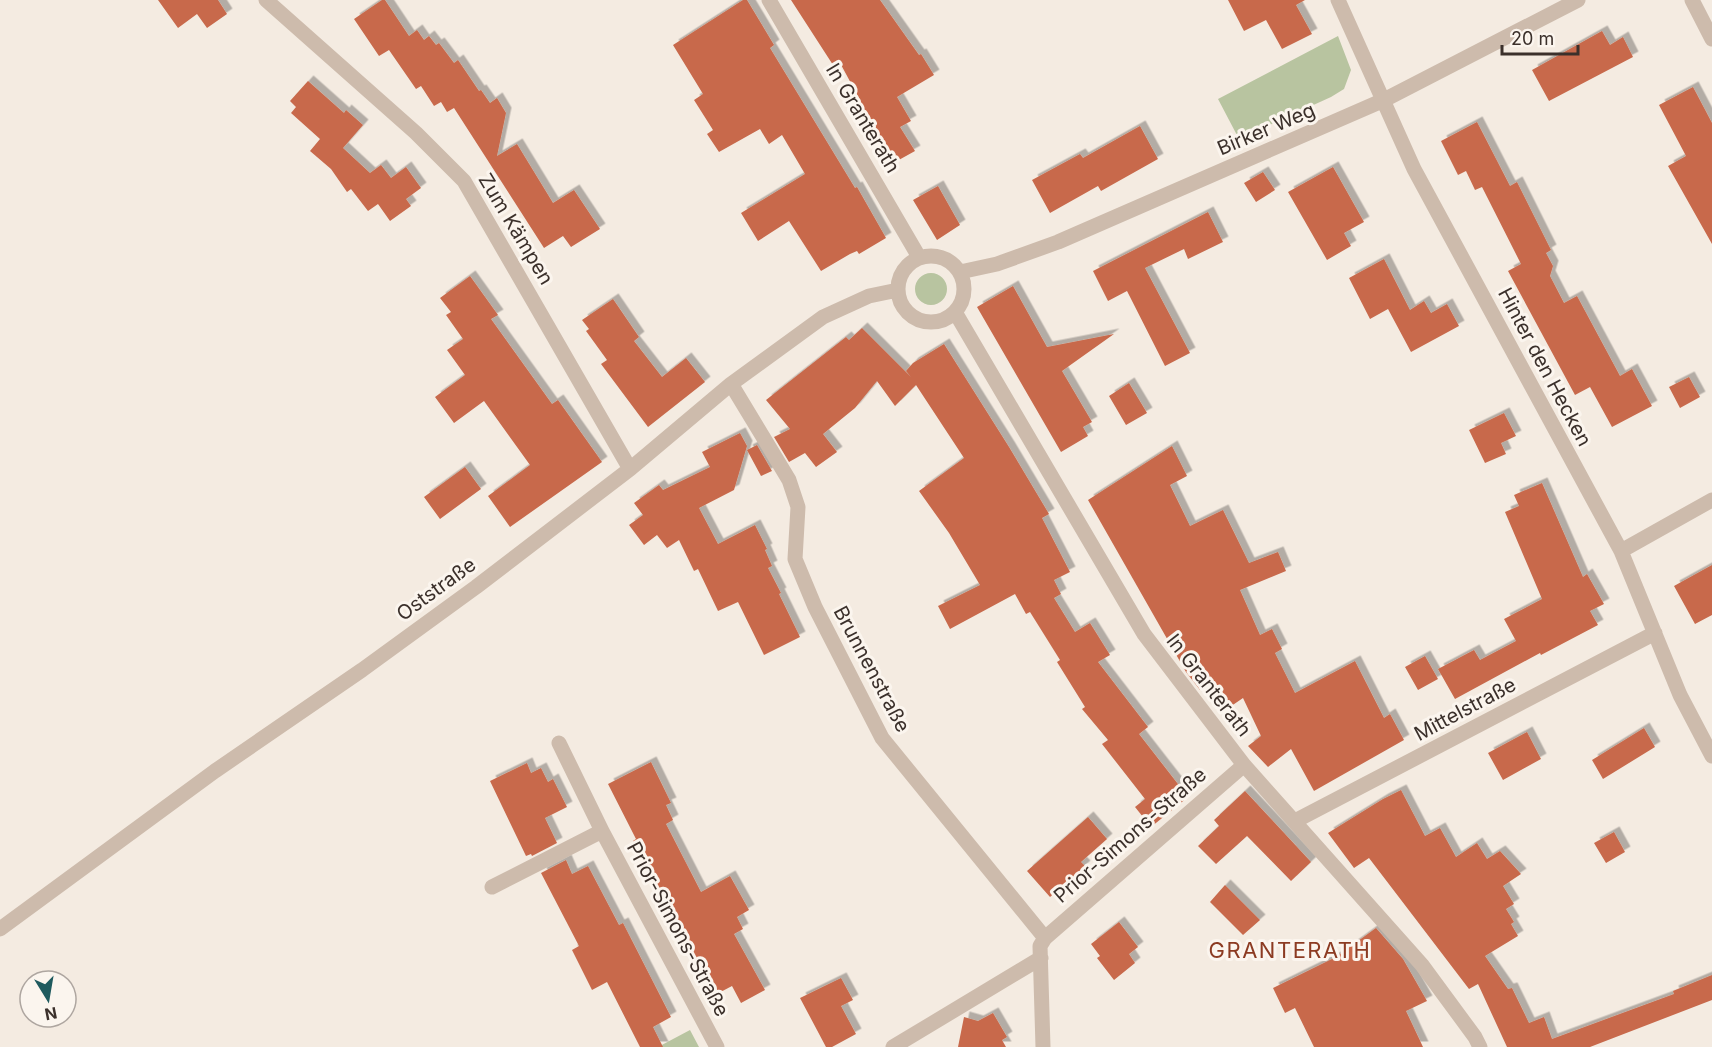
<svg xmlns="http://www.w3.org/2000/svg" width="1712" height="1047" font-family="Inter,sans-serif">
<defs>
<filter id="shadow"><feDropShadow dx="5.5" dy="-5.5" stdDeviation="0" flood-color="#0004"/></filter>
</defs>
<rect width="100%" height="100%" fill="#f4ebe1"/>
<path fill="#b8c4a0" d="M 1338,36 L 1351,70 L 1344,89 L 1331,97 L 1239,139 L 1218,99 Z
M915 289a16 16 0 1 1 32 0a16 16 0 1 1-32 0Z
M 690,1030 L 699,1047 L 658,1047 Z"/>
<path fill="#c8694b" filter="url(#shadow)" d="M 158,0 L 218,0 L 227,14 L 207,28 L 197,14 L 178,28 Z
M 382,0 L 385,0 L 409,36 L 417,30 L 424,40 L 429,36 L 436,45 L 439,43 L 454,63 L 458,60 L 479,91 L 481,90 L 490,103 L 497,98 L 506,113 L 497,156 L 517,144 L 553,203 L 574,190 L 600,229 L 571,247 L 563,236 L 544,248 L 454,108 L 447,112 L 441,102 L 434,106 L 421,86 L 416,89 L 389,50 L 379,56 L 354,19 Z
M 743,0 L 747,0 L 774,45 L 770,48 L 855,188 L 857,187 L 886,238 L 859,254 L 857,251 L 850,254 L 821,271 L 789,221 L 758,241 L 741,213 L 805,174 L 782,135 L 769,144 L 760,129 L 719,152 L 707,134 L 713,130 L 694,100 L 703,94 L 673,45 Z
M 791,0 L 880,0 L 919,55 L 921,54 L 934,75 L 897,97 L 911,121 L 900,127 L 915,151 L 897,161 L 887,146 L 882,149 L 855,103 L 860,100 L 839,61 L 833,65 Z
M 1228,0 L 1305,0 L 1296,5 L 1312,34 L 1282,49 L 1266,20 L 1244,31 Z
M 1602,31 L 1610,45 L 1623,37 L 1633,57 L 1549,101 L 1532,70 Z
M 308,81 L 344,113 L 346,110 L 363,125 L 343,148 L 370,173 L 381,165 L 391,178 L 406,167 L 421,188 L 406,199 L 411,206 L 390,221 L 378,204 L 368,211 L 351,189 L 347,192 L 331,169 L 310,151 L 320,139 L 291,113 L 296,107 L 290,101 Z
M 1693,87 L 1712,123 L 1712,244 L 1668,166 L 1686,156 L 1659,105 Z
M 1477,122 L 1510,186 L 1517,182 L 1551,250 L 1546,253 L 1553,266 L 1550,276 L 1564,303 L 1577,296 L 1620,376 L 1632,369 L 1652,406 L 1612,427 L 1590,387 L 1575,395 L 1508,271 L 1521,264 L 1482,187 L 1475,190 L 1466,171 L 1458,175 L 1441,141 Z
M 1140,126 L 1158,159 L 1101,191 L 1098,186 L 1050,213 L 1032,180 L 1080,154 L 1083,158 Z
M 1333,167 L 1364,222 L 1344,233 L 1351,246 L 1327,260 L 1288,192 Z
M 1263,172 L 1275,190 L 1256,202 L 1244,183 Z
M 938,186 L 960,225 L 937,240 L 913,200 Z
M 1208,212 L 1223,242 L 1188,259 L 1184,249 L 1145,268 L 1190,353 L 1165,366 L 1127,291 L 1108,301 L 1093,271 Z
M 1384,259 L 1410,310 L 1424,301 L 1431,313 L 1447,304 L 1459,326 L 1411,352 L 1388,309 L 1370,319 L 1349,278 Z
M 470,276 L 498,315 L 491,319 L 552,404 L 558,400 L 602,462 L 510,527 L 488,496 L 530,465 L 484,401 L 454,423 L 435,397 L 465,375 L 447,350 L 463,339 L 446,315 L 451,312 L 440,298 Z
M 1013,286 L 1047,347 L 1114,334 L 1062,371 L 1092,422 L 1083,427 L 1088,436 L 1061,452 L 977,307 Z
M 613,299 L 639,337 L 634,341 L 662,377 L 686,358 L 705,382 L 648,427 L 601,364 L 607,360 L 586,331 L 589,329 L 582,320 Z
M 862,328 L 911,377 L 906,371 L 913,363 L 944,344 L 1009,447 L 1049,514 L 1042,518 L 1070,572 L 1054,580 L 1061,594 L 1054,598 L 1075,632 L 1090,623 L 1110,655 L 1098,662 L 1148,727 L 1139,734 L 1188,797 L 1151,827 L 1135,807 L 1145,799 L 1102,744 L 1108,740 L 1082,709 L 1085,707 L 1057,662 L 1060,660 L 1030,612 L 1026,614 L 1015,594 L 950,629 L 938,606 L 980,585 L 949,533 L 919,491 L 964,458 L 916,385 L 895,406 L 877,381 L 855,408 L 823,434 L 837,452 L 816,467 L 805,453 L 789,462 L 774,437 L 790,429 L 766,400 L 846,337 L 849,340 Z
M 1689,377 L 1700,397 L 1680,408 L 1669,387 Z
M 1129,383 L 1147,413 L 1126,425 L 1109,396 Z
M 1504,413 L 1516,436 L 1501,443 L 1506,454 L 1485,463 L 1469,430 Z
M 740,433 L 747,446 L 734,490 L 699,508 L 718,544 L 755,525 L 767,549 L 765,550 L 772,566 L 768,568 L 781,593 L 779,594 L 800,637 L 764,655 L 738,602 L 718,611 L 698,569 L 694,571 L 679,540 L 667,548 L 657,535 L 644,545 L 629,525 L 643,515 L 634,503 L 659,485 L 663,490 L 710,467 L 702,452 Z
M 757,445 L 772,471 L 761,476 L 747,450 Z
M 1172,446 L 1187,476 L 1170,485 L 1190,526 L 1223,510 L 1249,563 L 1278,552 L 1286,571 L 1240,590 L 1260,635 L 1272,629 L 1282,649 L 1275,653 L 1295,693 L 1355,661 L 1384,718 L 1390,714 L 1404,740 L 1314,791 L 1291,749 L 1268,767 L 1248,746 L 1261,736 L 1243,698 L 1224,711 L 1207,686 L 1200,690 L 1186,672 L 1088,500 Z
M 465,467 L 481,489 L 440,519 L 424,497 Z
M 1542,483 L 1583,577 L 1587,574 L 1604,604 L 1590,611 L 1598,625 L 1541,655 L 1540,653 L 1455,699 L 1438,669 L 1474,650 L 1480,660 L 1516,641 L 1504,619 L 1542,599 L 1505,512 L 1519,506 L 1514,495 Z
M 1712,565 L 1712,615 L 1695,624 L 1674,586 Z
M 1425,656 L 1438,679 L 1418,690 L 1405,667 Z
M 1644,728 L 1655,747 L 1603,779 L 1592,760 Z
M 1527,732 L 1541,759 L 1503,780 L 1488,753 Z
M 651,762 L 671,803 L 666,805 L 673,820 L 666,824 L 701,892 L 730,876 L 749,910 L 737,917 L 743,929 L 734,934 L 765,990 L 741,1003 L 732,986 L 713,996 L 697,965 L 699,964 L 675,922 L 677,921 L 633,841 L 636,839 L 608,784 Z
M 527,763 L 531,773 L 541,768 L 548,782 L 553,779 L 567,807 L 545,818 L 557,843 L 532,856 L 531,854 L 526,856 L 490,781 Z
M 1401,790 L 1425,836 L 1440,828 L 1456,857 L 1477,843 L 1487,859 L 1500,851 L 1521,874 L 1503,886 L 1514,904 L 1506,909 L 1514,922 L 1511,924 L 1518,936 L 1485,956 L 1508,989 L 1512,988 L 1529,1023 L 1544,1017 L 1552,1039 L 1674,994 L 1673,991 L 1712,975 L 1712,1000 L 1590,1047 L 1507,1047 L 1478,984 L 1469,989 L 1369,858 L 1354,868 L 1328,833 L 1383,799 Z
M 1245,791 L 1311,862 L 1291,881 L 1247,836 L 1216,864 L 1198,846 L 1219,826 L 1214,820 Z
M 1088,817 L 1107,839 L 1081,862 L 1085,866 L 1050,897 L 1027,871 Z
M 1614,832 L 1625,852 L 1606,863 L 1594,843 Z
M 566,860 L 572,874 L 588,866 L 619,925 L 623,923 L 671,1017 L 653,1027 L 663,1047 L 640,1047 L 607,982 L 592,990 L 572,950 L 579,946 L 541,873 Z
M 1225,885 L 1260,920 L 1243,935 L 1210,902 Z
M 1119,922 L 1138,947 L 1129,954 L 1135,963 L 1114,980 L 1097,958 L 1100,956 L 1091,944 Z
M 1376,928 L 1403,959 L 1427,1001 L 1406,1011 L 1423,1047 L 1314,1047 L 1295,1008 L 1285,1013 L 1273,988 L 1336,957 Z
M 841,978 L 853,1000 L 841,1006 L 856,1034 L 832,1047 L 826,1047 L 800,998 Z
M 993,1013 L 1007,1037 L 1002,1040 L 1006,1047 L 958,1047 L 964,1017 L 978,1021 Z"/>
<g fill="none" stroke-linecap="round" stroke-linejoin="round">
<path stroke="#cdbbac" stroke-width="15" d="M 266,0 L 416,133 L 464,181 L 630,469
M 769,0 L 919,257
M 1338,0 L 1414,169 L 1621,551 L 1680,695 L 1712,756
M 1692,0 L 1712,39
M898 289a33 33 0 1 1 66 0a33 33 0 1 1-66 0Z
M 960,272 L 997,264 L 1058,242 L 1384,100 L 1578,0
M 955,312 L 1144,634 L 1244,765 L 1422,965 L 1475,1037 L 1480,1047
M 731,384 L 789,480 L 798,507 L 795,559 L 815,607 L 882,738 L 1045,938 L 1040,946 L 1043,1047
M 1621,551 L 1712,500
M 559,743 L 602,831 L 717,1047
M 1295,821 L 1655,633
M 492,887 L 602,831
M 0,929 L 215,771 L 362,670 L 476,587 L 630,469 L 731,384 L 823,317 L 869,296 L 898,290
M 1045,938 L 1244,765
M 893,1047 L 1041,958"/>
</g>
<g text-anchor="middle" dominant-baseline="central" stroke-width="6" stroke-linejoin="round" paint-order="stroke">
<g font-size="20" fill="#3b302b" stroke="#fbf5ee">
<text transform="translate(863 118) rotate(59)">In Granterath</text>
<text transform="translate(1266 129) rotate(-23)">Birker Weg</text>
<text transform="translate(516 229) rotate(59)">Zum Kämpen</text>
<text transform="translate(1545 367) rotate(62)">Hinter den Hecken</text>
<text transform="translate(436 589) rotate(-36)">Oststraße</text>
<text transform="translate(872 669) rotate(62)">Brunnenstraße</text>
<text transform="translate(1209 685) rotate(52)">In Granterath</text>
<text transform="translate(1465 709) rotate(-28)">Mittelstraße</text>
<text transform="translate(1130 835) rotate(-41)">Prior-Simons-Straße</text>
<text transform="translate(678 929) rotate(62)">Prior-Simons-Straße</text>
</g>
<g font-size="22" letter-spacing="1.5" fill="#8c3b22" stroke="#fbf5ee">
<text x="1290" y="950">GRANTERATH</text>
</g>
</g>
<g transform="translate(48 999) rotate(169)"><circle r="28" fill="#fbf5ee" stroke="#aea6a0" stroke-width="1.5"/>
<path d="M0-4.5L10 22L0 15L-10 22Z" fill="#1f5a5e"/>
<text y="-9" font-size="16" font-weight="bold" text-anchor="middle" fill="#3b302b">N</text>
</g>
<path d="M1502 45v9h76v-9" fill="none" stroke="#3b302b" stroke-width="3"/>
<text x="1511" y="45" font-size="18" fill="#3b302b" stroke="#fbf5ee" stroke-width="4.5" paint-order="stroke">20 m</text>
</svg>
